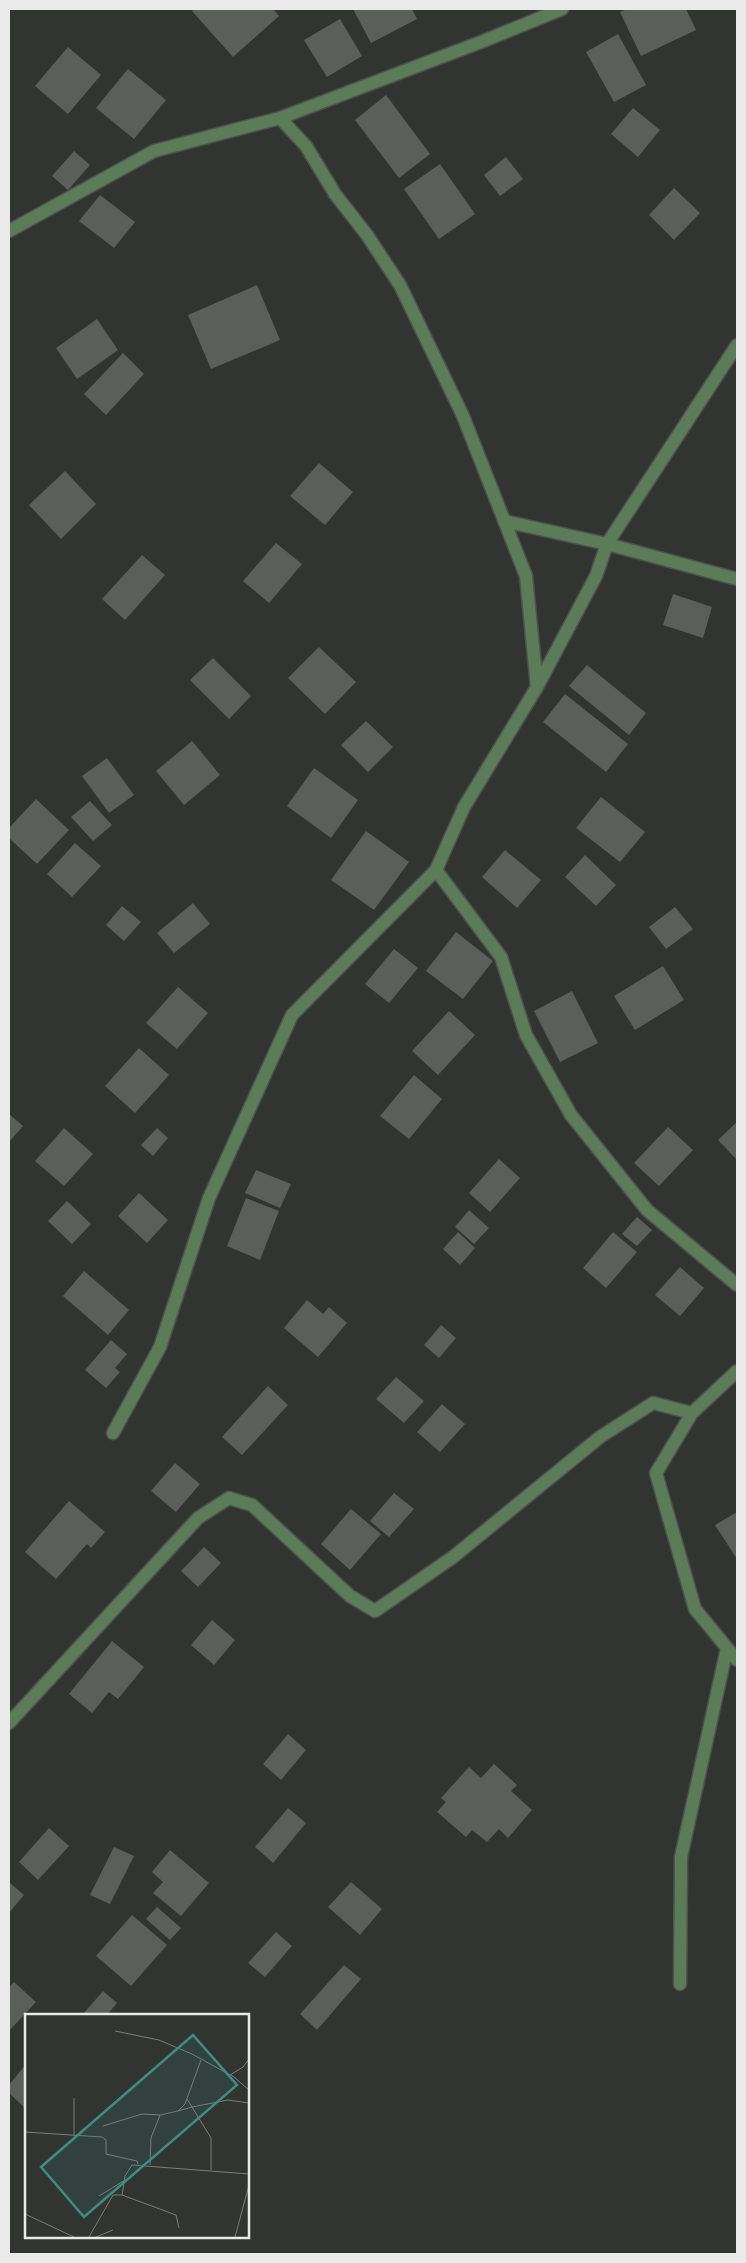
<svg xmlns="http://www.w3.org/2000/svg" width="746" height="2263" font-family="'Libre Baskerville',serif">
<rect width="100%" height="100%" fill="#323432"/>
<path fill="#5c5e5c" d="M 194,9 L 273,9 L 279,16 L 233,57 L 192,11 Z
M 353,9 L 412,9 L 417,19 L 371,43 Z
M 627,9 L 686,9 L 696,30 L 641,56 L 620,12 Z
M 340,19 L 362,56 L 327,77 L 304,40 Z
M 618,34 L 646,85 L 614,102 L 586,52 Z
M 68,47 L 101,75 L 68,114 L 35,86 Z
M 128,69 L 166,100 L 134,139 L 96,108 Z
M 386,95 L 430,154 L 399,178 L 355,120 Z
M 633,108 L 660,130 L 638,157 L 611,134 Z
M 74,151 L 90,165 L 68,190 L 52,176 Z
M 506,157 L 523,179 L 500,196 L 484,175 Z
M 440,164 L 475,214 L 439,239 L 404,189 Z
M 674,188 L 700,213 L 674,240 L 649,215 Z
M 100,195 L 135,222 L 114,248 L 79,221 Z
M 257,285 L 280,340 L 211,369 L 188,315 Z
M 97,319 L 118,350 L 77,379 L 56,348 Z
M 123,353 L 144,374 L 106,415 L 84,394 Z
M 319,463 L 353,492 L 325,525 L 290,496 Z
M 65,471 L 96,504 L 61,539 L 29,505 Z
M 276,543 L 302,564 L 269,603 L 243,581 Z
M 142,555 L 165,575 L 125,620 L 102,599 Z
M 673,594 L 712,607 L 703,638 L 663,625 Z
M 319,647 L 356,682 L 325,714 L 288,678 Z
M 213,658 L 251,696 L 229,719 L 190,680 Z
M 587,665 L 646,713 L 629,735 L 569,686 Z
M 565,694 L 628,744 L 606,772 L 543,722 Z
M 366,721 L 393,747 L 368,772 L 341,745 Z
M 192,741 L 220,775 L 184,805 L 156,771 Z
M 107,758 L 134,795 L 109,813 L 82,776 Z
M 314,768 L 358,800 L 331,838 L 287,806 Z
M 601,797 L 645,832 L 620,862 L 576,828 Z
M 36,799 L 69,830 L 37,864 L 9,838 L 9,828 Z
M 90,801 L 112,825 L 93,841 L 71,817 Z
M 366,831 L 409,862 L 374,910 L 331,880 Z
M 75,843 L 101,866 L 72,897 L 47,874 Z
M 505,850 L 541,880 L 517,908 L 482,877 Z
M 585,855 L 616,885 L 596,906 L 565,877 Z
M 193,903 L 210,924 L 174,953 L 157,933 Z
M 122,906 L 141,922 L 124,941 L 106,925 Z
M 675,907 L 693,929 L 666,949 L 649,927 Z
M 456,932 L 493,961 L 463,999 L 426,971 Z
M 394,949 L 418,968 L 389,1003 L 365,984 Z
M 663,966 L 684,1000 L 635,1030 L 614,996 Z
M 178,987 L 208,1013 L 177,1049 L 146,1023 Z
M 572,991 L 598,1043 L 560,1062 L 534,1011 Z
M 449,1011 L 475,1035 L 438,1075 L 412,1051 Z
M 139,1048 L 169,1075 L 135,1113 L 105,1086 Z
M 414,1075 L 442,1099 L 409,1139 L 380,1116 Z
M 9,1114 L 23,1126 L 9,1142 Z
M 737,1122 L 737,1160 L 718,1140 Z
M 668,1127 L 693,1150 L 659,1186 L 634,1163 Z
M 64,1128 L 93,1154 L 64,1186 L 35,1161 Z
M 157,1128 L 168,1138 L 153,1156 L 141,1145 Z
M 499,1159 L 520,1178 L 490,1212 L 469,1193 Z
M 256,1170 L 291,1184 L 280,1208 L 245,1193 Z
M 139,1193 L 168,1220 L 147,1243 L 118,1216 Z
M 246,1198 L 279,1211 L 260,1260 L 227,1246 Z
M 67,1201 L 91,1224 L 72,1244 L 48,1221 Z
M 469,1210 L 489,1228 L 474,1244 L 455,1227 Z
M 637,1217 L 652,1230 L 637,1246 L 622,1234 Z
M 458,1232 L 475,1248 L 460,1265 L 443,1249 Z
M 613,1232 L 637,1252 L 606,1288 L 583,1268 Z
M 680,1267 L 704,1288 L 680,1316 L 655,1295 Z
M 84,1271 L 129,1310 L 108,1335 L 63,1296 Z
M 307,1300 L 323,1314 L 329,1307 L 347,1323 L 318,1357 L 284,1328 Z
M 441,1325 L 456,1338 L 439,1358 L 424,1345 Z
M 111,1340 L 127,1354 L 115,1368 L 120,1372 L 106,1388 L 85,1370 Z
M 396,1377 L 424,1401 L 404,1423 L 376,1399 Z
M 268,1386 L 288,1405 L 242,1455 L 222,1437 Z
M 442,1404 L 465,1424 L 440,1452 L 417,1432 Z
M 175,1463 L 200,1484 L 176,1512 L 151,1491 Z
M 394,1493 L 414,1509 L 389,1537 L 370,1521 Z
M 69,1501 L 105,1532 L 91,1548 L 87,1544 L 56,1579 L 25,1552 Z
M 351,1509 L 381,1534 L 350,1570 L 321,1544 Z
M 737,1512 L 737,1559 L 715,1525 Z
M 204,1547 L 221,1563 L 198,1587 L 181,1571 Z
M 212,1620 L 235,1640 L 214,1665 L 191,1645 Z
M 112,1641 L 144,1667 L 118,1699 L 109,1692 L 92,1713 L 69,1694 Z
M 288,1734 L 306,1750 L 281,1780 L 263,1764 Z
M 494,1764 L 517,1785 L 511,1791 L 532,1810 L 508,1838 L 499,1829 L 487,1842 L 472,1830 L 466,1837 L 437,1812 L 446,1802 L 441,1798 L 469,1767 L 481,1778 Z
M 288,1808 L 306,1823 L 273,1863 L 255,1847 Z
M 49,1828 L 69,1846 L 38,1880 L 19,1862 Z
M 114,1847 L 134,1856 L 110,1904 L 90,1895 Z
M 170,1850 L 209,1883 L 181,1916 L 153,1893 L 163,1882 L 152,1872 Z
M 9,1882 L 24,1895 L 9,1913 Z
M 351,1882 L 382,1909 L 360,1935 L 328,1907 Z
M 157,1907 L 181,1928 L 170,1940 L 146,1919 Z
M 132,1915 L 167,1945 L 131,1986 L 96,1956 Z
M 276,1932 L 292,1946 L 265,1977 L 248,1963 Z
M 344,1965 L 361,1979 L 317,2030 L 300,2014 Z
M 14,1982 L 36,2002 L 9,2031 L 9,1987 Z
M 103,1991 L 117,2003 L 106,2016 L 87,2016 L 84,2013 Z
M 26,2064 L 26,2109 L 9,2093 L 9,2085 Z"/>
<g fill="none" stroke-linecap="round" stroke-linejoin="round">
<defs>
<path id="minor" d="M 280,118 L 306,146 L 335,194 L 367,235 L 400,285 L 463,416 L 526,576 L 537,687 L 464,807 L 436,870 L 501,957 L 526,1035 L 571,1115 L 647,1210 L 737,1285
M 9,231 L 154,151 L 280,118 L 481,42 L 562,9
M 737,345 L 607,544 L 737,579
M 504,521 L 607,544 L 596,576 L 537,687
M 737,1371 L 692,1413 L 656,1473 L 695,1609 L 737,1660
M 113,1433 L 160,1347 L 209,1198 L 292,1015 L 436,870
M 9,1723 L 198,1518 L 229,1498 L 252,1505 L 350,1596 L 375,1611 L 453,1557 L 600,1437 L 653,1403 L 692,1413
M 680,1984 L 681,1857 L 727,1648"/>
</defs>
<use href="#minor" stroke="#4f514f" stroke-width="15"/>
<use href="#minor" stroke="#5a7d58" stroke-width="12"/>
</g>
<g transform="translate(25 2014)">
<rect width="224" height="224" fill="#323432"/>
<path fill="none" stroke="#7b7d7b" stroke-width="1" d="M 90,17 L 134,26 L 167,40 L 209,63 L 224,76M 205,61 L 218,53 L 224,45M 153,97 L 167,93 L 162,85M 78,112 L 117,100 L 135,101M 0,118 L 77,123 L 81,126 L 81,140 L 112,147 L 113,150M 49,122 L 49,84M 125,151 L 126,124 L 135,101 L 153,97 L 160,90 L 176,46M 186,156 L 186,124 L 167,93 L 203,86 L 224,89M 97,181 L 151,201 L 154,214M 74,182 L 100,166M 0,200 L 49,223M 64,223 L 88,181 L 97,181 L 100,162 L 107,151 L 224,160M 71,223 L 88,216M 210,223 L 224,171"/>
<path fill="#3b8d87" fill-opacity="0.15" stroke="#3b8d87" stroke-width="2.5" d="M 168,21 L 212,71 L 59,203 L 16,153 Z"/>
<rect width="224" height="224" fill="none" stroke="#e9eae9" stroke-width="2.5"/>
</g>
<rect width="746" height="2263" fill="none" stroke="#e9eae9" stroke-width="20"/>
</svg>
